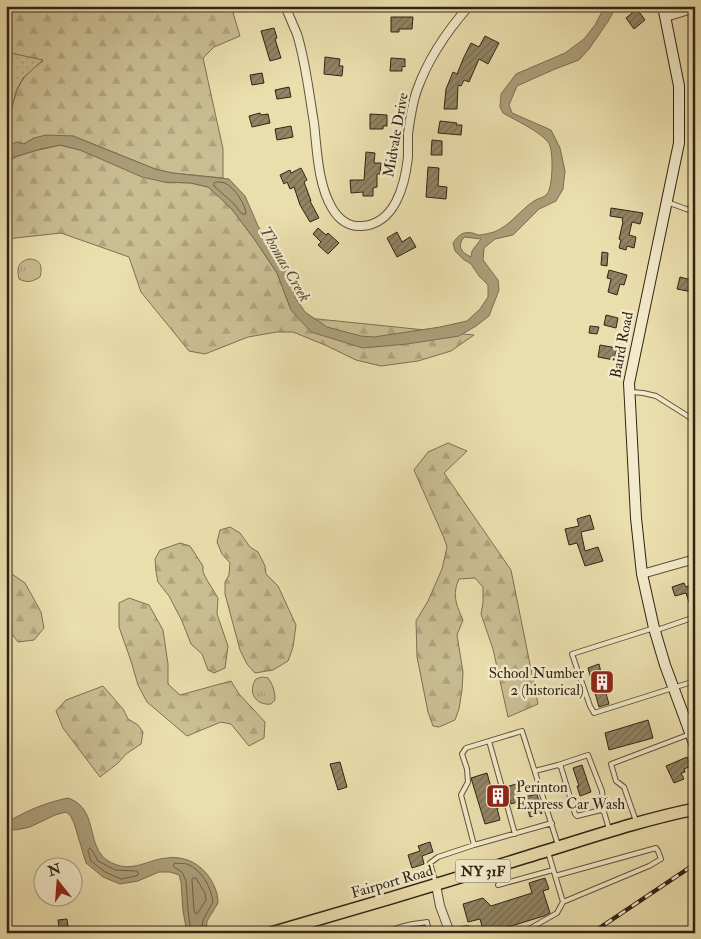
<svg xmlns="http://www.w3.org/2000/svg" width="701" height="939" font-family="'IM FELL Double Pica',serif">
<defs>
<pattern id="grass-tufts" width="24" height="20" patternUnits="userSpaceOnUse" patternTransform="scale(1.25)"><rect width="24" height="20" fill="#cbbe93"/><path d="M3 7l-1-3M5 7V3M7 7l1-3M15 17l-1-3M17 17v-4M19 17l1-3" fill="none" stroke="#afa37e"/></pattern>
<pattern id="forest-firs" width="22" height="20" patternUnits="userSpaceOnUse" patternTransform="scale(1.25)"><rect width="22" height="20" fill="#cbbe93"/><path d="M5 1l3.5 6h-7zM16 11l3.5 6h-7z" fill="#afa37e"/></pattern>
<pattern id="park-dots" width="8" height="8" patternUnits="userSpaceOnUse" patternTransform="scale(1.25)"><rect width="8" height="8" fill="#cbbe93"/><path d="M2 2h.1M6 6h.1" fill="none" stroke="#afa37e" stroke-width="1.8" stroke-linecap="round"/></pattern>
<pattern id="building-hatch" width="6" height="6" patternUnits="userSpaceOnUse" patternTransform="scale(1.25)"><rect width="6" height="6" fill="#928464"/><path d="M-1 1l2-2M0 6l6-6M5 7l2-2" fill="none" stroke="#786c51"/></pattern>
</defs>
<rect width="100%" height="100%" fill="#ebdead"/>
<filter id="stains"><feTurbulence type="fractalNoise" baseFrequency=".004" numOctaves="4"/><feColorMatrix values="0 0 0 0 .2 0 0 0 0 .09 0 0 0 0 .02 0 0 0 .5 -.17"/></filter>
<radialGradient id="worn" r=".72"><stop offset=".6" stop-color="#630" stop-opacity="0"/><stop offset="1" stop-color="#630" stop-opacity=".3"/></radialGradient>
<path fill="url(#grass-tufts)" stroke="#7e7054" d="M 28,259 C 40,259 43,265 40,277 C 32,282 27,283 19,279 C 17,269 17,263 28,259 Z
M 262,677 L 268,678 C 273,685 275,691 275,700 L 271,704 C 256,706 247,692 256,679 Z"/>
<path fill="url(#forest-firs)" stroke="#7e7054" d="M 6,6 L 231,6 L 240,36 L 214,47 L 203,58 L 223,149 L 223,178 L 172,173 L 155,169 L 73,136 L 34,138 L 24,144 L 16,142 L 8,147 C 4,132 14,92 23,79 C 28,72 36,66 43,61 L 6,52 Z
M 60,145 L 80,150 L 164,182 L 191,183 L 208,187 L 231,208 L 255,240 L 277,273 L 291,310 L 298,317 L 474,335 L 451,351 L 418,361 L 381,366 L 356,360 L 325,345 L 293,332 L 277,332 L 248,337 L 205,354 L 189,351 L 141,292 L 129,257 L 61,233 L 6,239 L 6,163 C 17,153 45,149 60,145 Z
M 448,443 L 467,451 L 444,473 L 511,570 L 538,704 L 508,717 L 493,649 L 481,614 L 483,603 L 483,587 L 475,578 L 459,579 C 452,595 456,604 463,620 L 457,635 L 463,672 L 462,690 L 459,709 L 455,720 L 439,727 L 433,726 L 428,712 L 417,657 L 416,621 L 428,601 L 442,569 L 447,547 L 444,538 L 414,470 L 428,452 Z
M 230,527 L 240,533 L 250,547 L 258,552 L 265,566 L 266,574 L 278,586 L 296,625 L 293,647 L 288,661 L 273,670 L 255,673 L 247,664 L 240,650 L 225,594 L 225,582 L 229,575 L 230,563 L 222,554 L 217,542 L 220,530 Z
M 180,543 L 190,546 L 203,566 L 203,572 L 207,580 L 218,598 L 217,614 L 228,646 L 225,668 L 214,673 L 208,670 L 202,654 L 191,644 L 182,621 L 169,596 L 158,582 L 156,572 L 155,559 L 160,550 Z
M 12,574 L 25,583 L 41,612 L 44,628 L 34,640 L 18,642 L 6,626 L 6,575 Z
M 129,598 L 149,605 L 163,630 L 168,664 L 168,684 L 180,695 L 231,681 L 239,694 L 265,722 L 264,738 L 249,746 L 231,724 L 221,722 L 187,736 L 147,702 L 138,685 L 131,661 L 119,627 L 119,603 Z
M 103,686 L 123,709 L 128,719 L 138,725 L 143,732 L 141,744 L 126,754 L 118,763 L 100,777 L 63,728 L 56,711 L 66,700 Z"/>
<path fill="url(#park-dots)" stroke="#7e7054" d="M 6,52 L 43,60 L 23,78 L 16,91 L 6,134 Z"/>
<path fill="#ac9e79" stroke="#7b6d51" fill-rule="evenodd" d="M 605,6 L 616,6 L 609,20 L 589,49 L 579,60 L 555,69 L 517,86 L 509,105 L 512,113 L 551,130 L 560,148 L 565,171 L 563,189 L 556,201 L 539,209 L 513,235 L 495,239 L 484,248 L 483,260 L 498,280 L 499,290 L 489,316 L 476,326 L 459,336 L 407,344 L 363,348 L 311,332 L 291,310 L 277,273 L 255,240 L 231,208 L 208,187 L 191,183 L 164,182 L 142,177 L 80,150 L 60,145 L 41,149 L 11,158 L 6,163 L 6,148 L 16,142 L 24,144 L 34,138 L 46,135 L 73,136 L 155,169 L 172,173 L 229,179 L 245,196 L 258,226 L 287,265 L 295,297 L 305,312 L 327,327 L 361,336 L 374,337 L 440,327 L 467,321 L 480,309 L 488,297 L 488,285 L 479,276 L 471,264 L 463,259 L 455,251 L 453,243 C 458,236 462,231 472,233 C 475,233 476,235 479,235 C 483,235 490,233 494,232 C 510,226 520,210 534,201 C 538,198 544,198 547,194 C 553,188 554,148 548,142 C 539,131 515,120 503,113 L 500,107 L 501,94 L 516,74 L 565,53 L 584,39 L 595,25 ZM 464,237 L 481,239 L 472,251 L 471,257 C 461,252 457,247 464,237 Z
M 68,798 C 103,810 81,854 117,865 C 135,871 150,859 167,858 C 189,855 207,868 215,888 C 217,892 218,898 218,903 L 207,921 L 206,933 L 187,933 L 183,911 L 181,882 L 179,875 L 170,872 L 159,872 L 138,881 L 120,884 L 103,877 L 86,863 L 74,823 L 70,815 L 66,812 L 55,815 L 30,827 L 16,830 L 6,829 L 6,818 L 11,820 C 28,810 48,802 68,798 Z"/>
<g fill="none" stroke-linecap="round" stroke-linejoin="round">
<path stroke="#6e6047" stroke-width="1" d="M 216,182 C 218,182 223,182 225,183 C 234,187 246,205 246,214 L 242,214 L 234,204 L 214,186 L 214,183 Z
M 90,848 L 92,850 L 98,861 L 115,870 L 137,871 L 138,873 L 138,875 L 136,876 L 121,879 L 105,872 L 91,861 L 88,851 Z
M 193,878 L 196,878 L 205,893 L 206,900 L 197,914 L 195,913 L 194,910 L 192,880 Z
M 191,933 L 188,910 L 186,881 L 182,872 L 174,867 L 173,865 L 175,863 C 179,864 184,863 187,864 C 202,870 211,887 213,902 L 203,920 L 201,933"/>
</g>
<path fill="url(#building-hatch)" stroke="#312315" d="M 637,9 L 645,20 L 634,29 L 626,18 Z
M 391,17 L 413,17 L 412,29 L 399,29 L 399,32 L 391,32 Z
M 274,28 L 277,38 L 275,39 L 281,58 L 270,61 L 261,31 Z
M 485,36 L 499,43 L 488,64 L 479,59 L 469,82 L 464,80 L 461,86 L 458,85 L 457,109 L 444,109 L 446,89 L 453,72 L 457,74 L 464,57 L 471,43 L 479,47 Z
M 325,57 L 340,59 L 339,66 L 343,66 L 342,76 L 324,74 Z
M 391,58 L 405,59 L 405,67 L 402,66 L 402,71 L 390,71 Z
M 262,73 L 264,83 L 252,85 L 250,75 Z
M 289,87 L 291,97 L 277,99 L 275,90 Z
M 260,113 L 261,115 L 268,114 L 270,123 L 252,127 L 249,116 Z
M 370,114 L 387,115 L 387,126 L 383,126 L 383,129 L 370,129 Z
M 440,121 L 457,123 L 456,125 L 462,125 L 461,135 L 438,133 Z
M 291,126 L 293,137 L 277,140 L 275,129 Z
M 432,140 L 442,141 L 442,155 L 431,155 Z
M 366,152 L 375,153 L 374,163 L 381,163 L 380,174 L 377,174 L 377,187 L 373,188 L 373,196 L 363,196 L 363,192 L 351,193 L 350,180 L 364,180 Z
M 428,167 L 439,168 L 438,186 L 447,187 L 446,199 L 426,197 Z
M 301,168 L 307,180 L 304,182 L 311,201 L 310,201 L 319,218 L 310,222 L 300,205 L 294,187 L 290,189 L 287,182 L 284,184 L 280,175 L 290,170 L 291,173 Z
M 611,208 L 643,213 L 640,224 L 632,222 L 629,235 L 636,237 L 634,248 L 627,246 L 626,250 L 619,248 L 621,240 L 619,239 L 623,222 L 622,221 L 623,218 L 610,216 Z
M 318,228 L 326,235 L 328,233 L 339,243 L 328,254 L 318,245 L 321,242 L 313,234 Z
M 397,232 L 402,242 L 410,237 L 416,247 L 397,257 L 387,238 Z
M 602,252 L 608,253 L 607,266 L 601,265 Z
M 609,270 L 627,275 L 624,285 L 620,284 L 617,295 L 608,292 L 611,279 L 607,278 Z
M 680,277 L 695,281 L 692,292 L 677,289 Z
M 606,315 L 618,318 L 616,328 L 604,325 Z
M 590,326 L 599,327 L 597,334 L 589,333 Z
M 600,345 L 617,348 L 614,360 L 598,357 Z
M 590,515 L 594,529 L 581,532 L 585,551 L 598,547 L 603,561 L 585,566 L 577,543 L 569,545 L 565,529 L 579,526 L 577,519 Z
M 684,583 L 686,587 L 695,584 L 695,613 L 693,614 L 686,593 L 675,596 L 672,587 Z
M 599,664 L 602,677 L 610,675 L 613,687 L 605,690 L 609,704 L 599,707 L 588,668 Z
M 648,720 L 653,738 L 609,750 L 605,733 Z
M 687,757 L 691,766 L 684,769 L 685,772 L 681,773 L 684,779 L 674,783 L 666,766 Z
M 340,762 L 347,787 L 338,790 L 330,764 Z
M 582,765 L 591,792 L 580,796 L 577,786 L 579,786 L 573,768 Z
M 487,773 L 492,791 L 499,789 L 503,807 L 497,808 L 500,820 L 485,824 L 471,778 Z
M 516,784 L 521,801 L 511,804 L 506,787 Z
M 537,794 L 542,813 L 530,817 L 524,797 Z
M 430,842 L 433,852 L 422,856 L 424,864 L 412,868 L 408,855 L 420,851 L 418,846 Z
M 545,878 L 549,889 L 543,891 L 550,913 L 544,916 L 488,933 L 484,933 L 480,919 L 468,922 L 463,904 L 483,898 L 491,906 L 532,893 L 529,883 Z
M 67,919 L 69,933 L 60,933 L 58,920 Z"/>
<g fill="none" stroke-linecap="round" stroke-linejoin="round">
<defs>
<path id="lane" d="M 667,202 L 686,209 L 695,211
M 632,392 L 643,393 L 656,396 L 694,420 L 695,433
M 695,498 L 693,503 L 695,530
M 654,628 L 572,654 L 590,706 L 594,713 L 695,681
M 657,630 L 695,617
M 687,719 L 695,717
M 489,741 L 515,834
M 558,765 L 588,755 L 602,791 L 604,812
M 535,771 L 558,765 L 561,767 L 575,814 L 577,816 L 601,810 L 604,812 L 609,829
M 636,821 L 624,787 L 616,781 L 611,764 L 690,734
M 474,845 L 552,823
M 555,876 L 656,848 L 658,851 L 661,859 L 649,866 L 563,902
M 436,884 L 430,863 L 438,857 L 474,845 L 461,795 L 468,782 L 467,769 L 462,754 L 466,748 L 522,731 L 558,845
M 498,885 L 553,870
M 388,933 C 398,925 415,924 427,922 L 429,933
M 450,933 L 467,928 L 471,933
M 522,933 L 557,913 L 563,902 L 548,852"/>
<path id="street" d="M 285,6 C 289,15 293,25 297,34 C 306,63 309,94 314,123 C 317,150 318,185 332,208 C 339,220 348,227 362,226 C 395,224 405,185 408,157 C 408,149 408,142 408,134 C 410,119 412,104 417,90 C 428,59 447,31 469,6
M 666,17 L 695,8
M 642,574 L 695,559
M 436,885 L 440,906 L 450,933"/>
<path id="secondary" d="M 663,6 L 679,86 L 679,143 L 629,383 L 636,518 L 642,574 L 654,628 L 665,665 L 695,746"/>
<path id="primary" d="M 271,933 C 355,909 439,884 523,858 C 580,841 636,821 695,809"/>
</defs>
<use href="#lane" stroke="#60523b" stroke-width="6"/>
<use href="#street" stroke="#60523b" stroke-width="10"/>
<use href="#secondary" stroke="#312315" stroke-width="12"/>
<use href="#primary" stroke="#312315" stroke-width="14"/>
<use href="#lane" stroke="#f2eaca" stroke-width="4"/>
<use href="#street" stroke="#f2eaca" stroke-width="8"/>
<use href="#secondary" stroke="#f2eaca" stroke-width="10"/>
<use href="#primary" stroke="#ebdead" stroke-width="11"/>
<defs>
<path id="rail" d="M 592,933 L 695,864"/>
</defs>
<use href="#rail" stroke="#312315" stroke-width="4.5"/>
<use href="#rail" stroke="#f2eaca" stroke-width="2.5" stroke-dasharray="8" stroke-linecap="butt"/>
</g>
<defs>
<symbol id="building-square" viewBox="-11 -11 22 22"><rect x="-9" y="-9" width="18" height="18" rx="4" fill="#8f2418" stroke="#f2eaca"/><path d="M-4-6H4V6H1V3H-1V6H-4ZM-2.5-4.3h1.7v1.8h-1.7ZM.8-4.3h1.7v1.8H.8ZM-2.5-1h1.7V.8h-1.7ZM.8-1h1.7V.8H.8Z" fill="#fff"/></symbol>
</defs>
<g fill-rule="evenodd">
<use href="#building-square" x="588" y="668" width="28" height="28"/>
<use href="#building-square" x="484" y="782" width="28" height="28"/>
</g>
<g text-anchor="middle" dominant-baseline="central" stroke-width="5" stroke-linejoin="round" paint-order="stroke">
<rect fill="#f2eaca" stroke="#6b5f4b" stroke-width="1" x="455.5" y="859.5" width="55" height="23" rx="4"/>
<g font-size="14" font-weight="bold" fill="#312315">
<text x="483" y="871">NY 31F</text>
</g>
<g font-size="15" fill="#312315" stroke="#f2eaca">
<text transform="translate(396 135) rotate(-80)">Midvale Drive</text>
<text transform="translate(622 345) rotate(-79)">Baird Road</text>
<text transform="translate(392 882) rotate(-16)">Fairport Road</text>
</g>
<g font-size="15" fill="#312315" stroke="#f2eaca" text-anchor="end">
<text x="584" y="673">School Number<tspan x="584" dy="17">2 (historical)</tspan></text>
<text x="516" y="787" text-anchor="start">Perinton<tspan x="516" dy="17">Express Car Wash</tspan></text>
</g>
<g font-size="16" font-style="italic" fill="#5c4e38" stroke="#f2eaca">
<text transform="translate(285 264) rotate(60)">Thomas Creek</text>
</g>
</g>
<rect width="701" height="939" fill="none" stroke="#ebdead" stroke-width="25"/>
<rect x="8" y="8" width="686" height="924" fill="none" stroke="#312315" stroke-width="2.5"/>
<rect x="12" y="12" width="676" height="914" fill="none" stroke="#312315"/>
<g transform="translate(58 882) rotate(343)"><circle r="24" fill="#f2eaca" stroke="#a59a82"/>
<path d="M0-4L9 19L0 12L-9 19Z" fill="#8f2418"/>
<text y="-8" font-size="14" font-weight="bold" text-anchor="middle" fill="#312315">N</text>
</g>
<rect width="100%" height="100%" filter="url(#stains)"/>
<rect width="100%" height="100%" fill="url(#worn)"/>
</svg>
